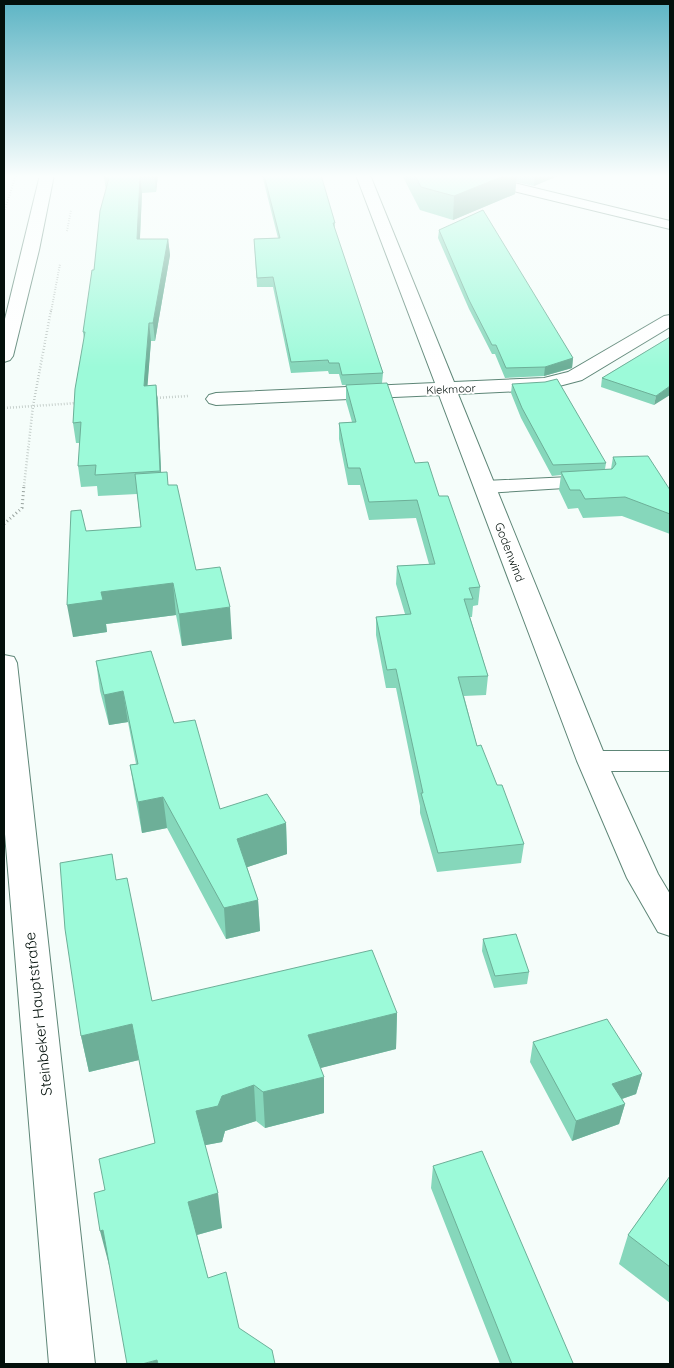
<svg xmlns="http://www.w3.org/2000/svg" width="674" height="1368" font-family="Quicksand,sans-serif">
<rect width="100%" height="100%" fill="#f5fdfa"/>
<g fill="none" stroke-linecap="round" stroke-linejoin="round">
<defs>
<path id="lane" d="M 590,476 L 597,478 L 599,482 L 597,486 L 485,493 L 478,491 L 475,487 L 478,483 L 485,481 Z"/>
<path id="street" d="M 40,175 L 54,175 L 39,250 L 13,356 L 10,360 L 4,362 L 4,323 Z
M 356,175 L 370,175 L 454,382 L 544,378 L 568,372 L 664,316 L 670,315 L 670,327 L 582,380 L 544,390 L 458,394 L 603,751 L 670,751 L 670,771 L 611,771 L 658,874 L 670,894 L 670,936 L 658,932 L 627,878 L 577,761 L 439,395 L 216,405 L 209,403 L 206,399 L 209,395 L 216,393 L 435,383 Z
M 4,655 L 14,657 L 17,663 L 95,1364 L 49,1364 L 4,822 Z"/>
<path id="secondary" d="M 457,175 L 481,175 L 670,221 L 670,229 L 459,178 Z"/>
</defs>
<use href="#lane" stroke="#5e8677" stroke-width="2"/>
<use href="#street" stroke="#5e8677" stroke-width="2"/>
<use href="#secondary" stroke="#5e8677" stroke-width="2"/>
<path stroke="#98a29e" stroke-width="2" stroke-dasharray="0.5 2" stroke-linecap="butt" d="M 4,212 L 16,175
M 67,231 L 71,210
M 51,312 L 60,264"/>
<path stroke="#98a29e" stroke-width="2.5" stroke-dasharray="0.5 2.5" stroke-linecap="butt" d="M 154,398 L 188,396
M 4,408 L 78,403
M 24,486 L 33,406 L 51,310"/>
<path stroke="#98a29e" stroke-width="3" stroke-dasharray="1 3" stroke-linecap="butt" d="M 4,524 L 22,508 L 24,485"/>
<use href="#lane" fill="#fff" fill-rule="evenodd"/>
<use href="#street" fill="#fff" fill-rule="evenodd"/>
<use href="#secondary" fill="#fff" fill-rule="evenodd"/>
</g>
<path fill="#86d7bb" d="M 158,175 L 156,192 L 142,193 L 140,239 L 168,239 L 170,255 L 155,341 L 151,341 L 147,386 L 156,385 L 158,404 L 161,472 L 168,485 L 196,570 L 232,639 L 182,646 L 176,615 L 106,624 L 107,632 L 73,637 L 86,531 L 141,527 L 137,494 L 98,496 L 97,486 L 81,487 L 78,466 L 80,443 L 76,443 L 73,423 L 84,339 L 83,332 L 94,270 L 106,190 L 104,178 Z
M 262,175 L 321,175 L 335,223 L 335,230 L 383,373 L 382,383 L 415,463 L 439,496 L 480,587 L 478,605 L 473,606 L 472,617 L 470,617 L 488,676 L 486,695 L 464,696 L 477,746 L 524,844 L 521,863 L 437,872 L 420,813 L 420,806 L 396,688 L 386,688 L 376,635 L 376,617 L 405,614 L 396,584 L 397,566 L 429,564 L 416,518 L 369,520 L 360,485 L 348,485 L 339,439 L 339,423 L 352,422 L 346,401 L 346,385 L 342,385 L 339,374 L 329,374 L 328,371 L 291,373 L 273,287 L 257,287 L 254,239 L 278,238 Z
M 402,175 L 560,175 L 534,186 L 516,182 L 515,194 L 453,220 L 420,210 Z
M 439,230 L 573,358 L 572,368 L 544,376 L 505,378 L 495,354 L 492,354 L 469,309 L 438,238 Z
M 670,337 L 654,405 L 601,387 L 602,378 Z
M 512,384 L 606,463 L 605,469 L 611,469 L 613,457 L 670,490 L 670,534 L 622,516 L 583,518 L 578,508 L 568,509 L 559,490 L 561,475 L 552,476 L 521,418 L 511,393 Z
M 96,661 L 174,723 L 220,809 L 286,823 L 287,854 L 247,867 L 258,900 L 260,931 L 226,939 L 167,828 L 142,833 L 135,796 L 130,765 L 136,764 L 128,722 L 109,725 L 100,691 Z
M 116,880 L 152,1001 L 397,1013 L 396,1049 L 320,1068 L 324,1113 L 265,1128 L 256,1121 L 225,1131 L 222,1142 L 205,1145 L 222,1228 L 197,1235 L 208,1278 L 239,1328 L 109,1265 L 105,1190 L 155,1143 L 139,1060 L 89,1072 L 81,1036 Z
M 483,939 L 529,972 L 527,984 L 494,988 L 482,951 Z
M 533,1042 L 642,1074 L 636,1094 L 622,1099 L 625,1104 L 619,1124 L 572,1141 L 530,1062 Z
M 433,1166 L 573,1364 L 500,1364 L 431,1188 Z
M 670,1176 L 670,1303 L 619,1264 L 628,1235 Z"/>
<path fill="#6daf98" d="M 155,175 L 158,175 L 156,192 L 155,177 Z
M 506,175 L 517,175 L 515,194 L 453,220 L 454,196 Z
M 535,175 L 560,175 L 534,186 Z
M 140,177 L 142,193 L 139,256 L 137,239 Z
M 168,239 L 170,255 L 155,341 L 153,323 Z
M 149,323 L 151,341 L 146,405 L 144,386 Z
M 573,358 L 572,368 L 544,376 L 545,367 Z
M 156,385 L 158,404 L 162,492 L 160,471 Z
M 670,386 L 670,395 L 654,405 L 656,396 Z
M 173,583 L 176,615 L 106,624 L 107,632 L 73,637 L 67,605 L 101,592 Z
M 230,607 L 232,639 L 182,646 L 179,614 Z
M 123,691 L 128,722 L 109,725 L 104,695 Z
M 163,797 L 167,828 L 142,833 L 138,802 Z
M 286,823 L 287,854 L 239,870 L 237,839 Z
M 258,900 L 260,931 L 226,939 L 224,908 Z
M 397,1013 L 396,1049 L 309,1071 L 308,1035 Z
M 132,1024 L 139,1060 L 89,1072 L 81,1036 Z
M 642,1074 L 636,1094 L 607,1104 L 612,1084 Z
M 324,1077 L 324,1113 L 265,1128 L 263,1092 Z
M 254,1085 L 256,1121 L 225,1131 L 222,1142 L 201,1146 L 196,1111 L 222,1096 Z
M 625,1104 L 619,1124 L 572,1141 L 576,1121 Z
M 218,1193 L 222,1228 L 193,1236 L 188,1202 Z
M 103,1230 L 111,1264 L 109,1265 L 100,1231 Z
M 157,1360 L 158,1364 L 142,1364 Z"/>
<path fill="#9cfad9" stroke="#6daf98" d="M 105,175 L 155,175 L 155,177 L 140,177 L 137,239 L 168,239 L 153,323 L 149,323 L 144,386 L 156,385 L 160,471 L 95,475 L 96,465 L 78,466 L 81,422 L 73,423 L 75,389 L 85,332 L 83,332 L 92,270 L 94,270 L 100,211 L 109,178 L 104,178 Z
M 264,175 L 321,175 L 335,223 L 333,223 L 383,373 L 342,375 L 339,363 L 329,363 L 328,360 L 291,362 L 273,277 L 257,278 L 254,239 L 280,238 Z
M 415,175 L 506,175 L 454,196 L 421,187 Z
M 483,210 L 573,358 L 545,367 L 506,368 L 496,345 L 492,345 L 469,300 L 439,230 Z
M 670,337 L 670,386 L 656,396 L 602,378 Z
M 557,379 L 606,463 L 553,465 L 522,408 L 512,384 L 545,382 Z
M 387,383 L 415,463 L 428,462 L 439,496 L 448,496 L 480,587 L 469,588 L 473,599 L 464,599 L 488,676 L 458,677 L 477,746 L 481,745 L 497,785 L 502,785 L 524,844 L 438,853 L 421,793 L 423,793 L 396,669 L 387,670 L 376,617 L 411,614 L 397,566 L 435,564 L 417,500 L 369,502 L 360,468 L 348,468 L 339,423 L 356,422 L 346,385 Z
M 648,456 L 670,490 L 670,514 L 625,497 L 585,499 L 580,490 L 570,490 L 561,472 L 612,469 L 616,464 L 613,457 Z
M 167,472 L 168,485 L 177,485 L 196,570 L 220,567 L 230,607 L 179,614 L 173,583 L 101,592 L 103,600 L 67,605 L 71,511 L 81,510 L 86,531 L 141,527 L 135,474 Z
M 151,651 L 174,723 L 195,720 L 220,809 L 267,794 L 286,823 L 237,839 L 258,900 L 224,908 L 163,797 L 138,802 L 130,765 L 138,764 L 123,691 L 104,695 L 96,661 Z
M 112,854 L 116,880 L 127,878 L 152,1001 L 372,950 L 397,1013 L 308,1035 L 324,1077 L 263,1092 L 254,1085 L 222,1096 L 218,1106 L 196,1111 L 218,1193 L 188,1202 L 208,1278 L 226,1272 L 239,1328 L 272,1350 L 275,1364 L 158,1364 L 157,1360 L 142,1364 L 127,1364 L 103,1230 L 100,1231 L 94,1193 L 105,1190 L 99,1159 L 155,1143 L 132,1024 L 81,1036 L 65,929 L 60,863 Z
M 516,934 L 529,972 L 495,976 L 483,939 Z
M 607,1019 L 642,1074 L 612,1084 L 625,1104 L 576,1121 L 533,1042 Z
M 482,1151 L 573,1363 L 570,1364 L 512,1364 L 433,1166 Z
M 670,1176 L 670,1267 L 628,1235 Z"/>
<linearGradient id="sky" x2="0" y2="1"><stop stop-color="#5cb4c4"/><stop offset="0.48" stop-color="#fafefd"/><stop offset="1" stop-color="#fafefd" stop-opacity="0"/></linearGradient>
<rect width="674" height="367" fill="url(#sky)"/>
<g text-anchor="middle" dominant-baseline="central" stroke-width="4" stroke-linejoin="round" paint-order="stroke">
<g font-size="11" fill="#03100b" stroke="#fff">
<text transform="translate(451 389) rotate(-3)">Kiekmoor</text>
</g>
<g font-size="12" fill="#03100b" stroke="#fff">
<text transform="translate(510 552) rotate(69)">Godenwind</text>
</g>
<g font-size="15" fill="#03100b" stroke="#fff">
<text transform="translate(38 1014) rotate(-96)">Steinbeker Hauptstraße</text>
</g>
</g>
<rect width="674" height="1368" fill="none" stroke="#03100b" stroke-width="10"/>
</svg>
